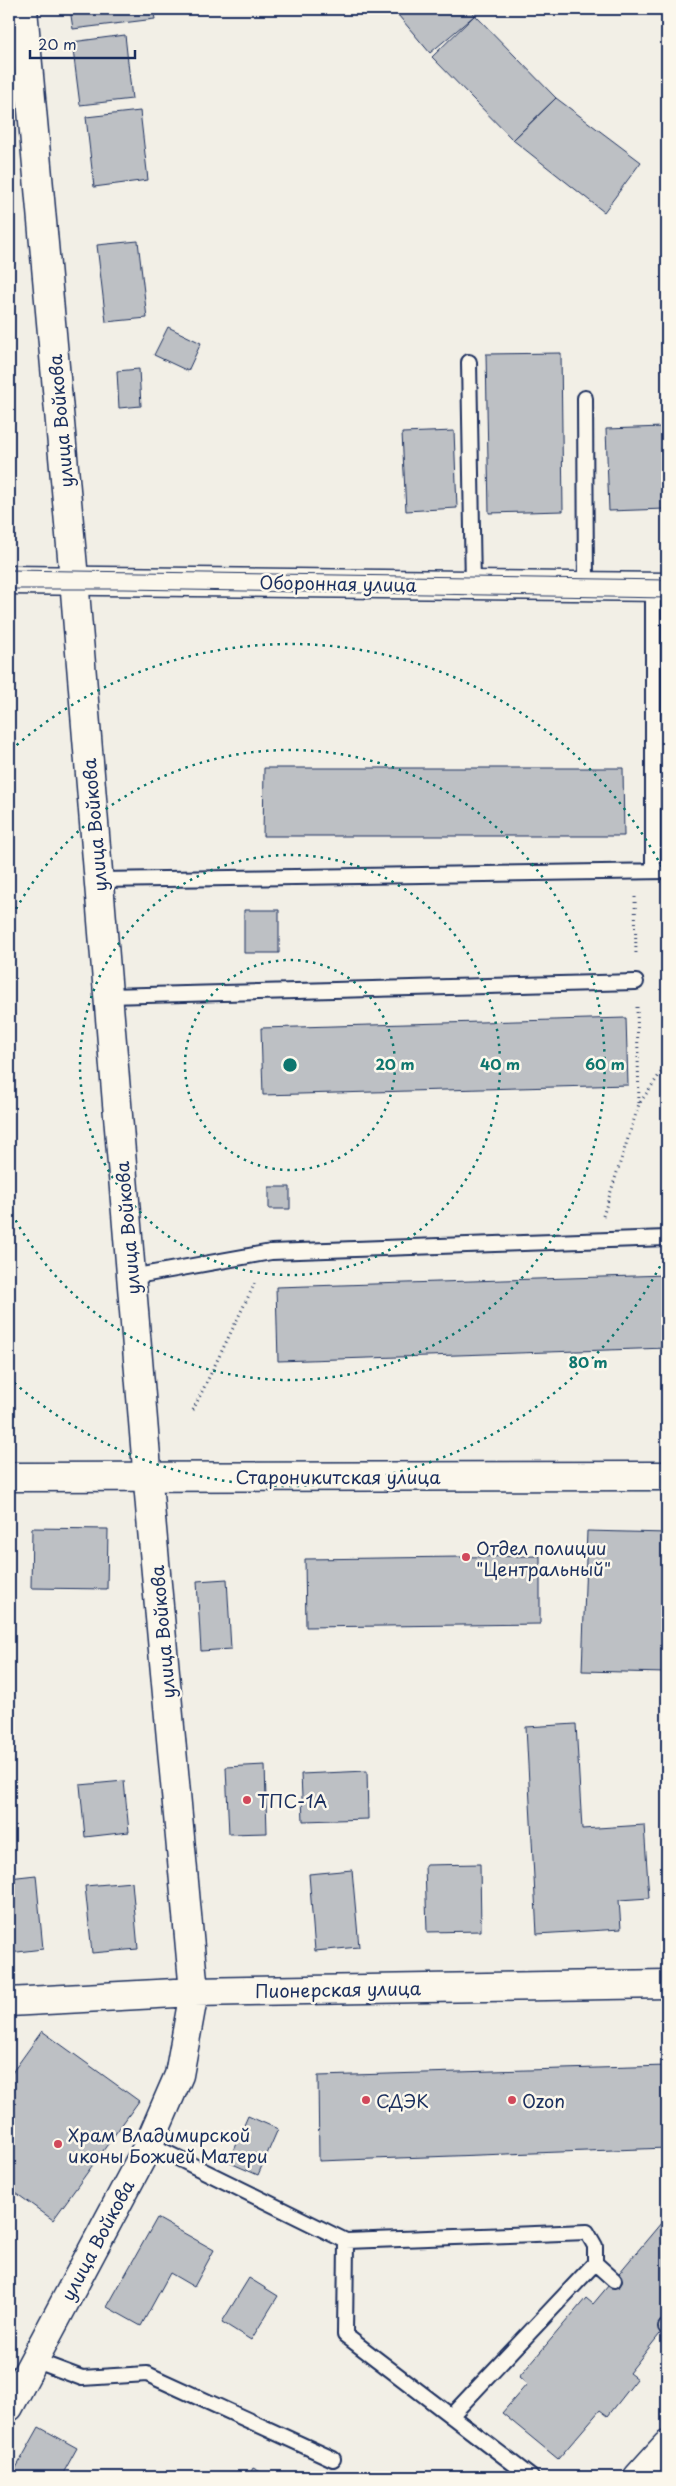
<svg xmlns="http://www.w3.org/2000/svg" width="676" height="2486" font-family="'Playpen Sans',sans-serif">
<rect width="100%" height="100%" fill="#f2efe6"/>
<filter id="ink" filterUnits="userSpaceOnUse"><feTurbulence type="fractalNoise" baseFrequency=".02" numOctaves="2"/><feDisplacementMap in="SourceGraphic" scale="10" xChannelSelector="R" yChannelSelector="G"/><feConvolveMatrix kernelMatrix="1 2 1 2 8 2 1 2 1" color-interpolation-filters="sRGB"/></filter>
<g filter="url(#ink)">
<path fill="#d2d3d2" stroke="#768198" d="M 667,1006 L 667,1098 L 666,1098 L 662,1007 Z"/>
<path fill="#bdc0c4" stroke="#1b2f5e" d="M 70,9 L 153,9 L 155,19 L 73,29 Z
M 393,9 L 470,9 L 475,15 L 430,53 Z
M 475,15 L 556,98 L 513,140 L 432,57 Z
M 125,35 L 132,99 L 80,105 L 72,42 Z
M 556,98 L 641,162 L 604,212 L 513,140 Z
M 140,111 L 148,180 L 94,187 L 86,117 Z
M 138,241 L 147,318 L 106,322 L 97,245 Z
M 168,327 L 201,343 L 188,371 L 154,355 Z
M 561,353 L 563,511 L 489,513 L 486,354 Z
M 139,369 L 141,406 L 119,408 L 117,371 Z
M 663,427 L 665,509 L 609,511 L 606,429 Z
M 454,431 L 457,508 L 406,511 L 402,433 Z
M 264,768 L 623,768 L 624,836 L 263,836 Z
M 244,910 L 279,910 L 279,953 L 244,953 Z
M 626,1018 L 628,1085 L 263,1095 L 261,1028 Z
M 269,1187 L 290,1187 L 290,1209 L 269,1209 Z
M 667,1275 L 667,1348 L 278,1361 L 276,1287 Z
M 32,1528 L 108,1529 L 107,1589 L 31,1588 Z
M 587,1531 L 667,1533 L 666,1673 L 582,1671 Z
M 540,1556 L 540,1624 L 306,1627 L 305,1559 Z
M 227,1579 L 231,1649 L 201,1651 L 197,1581 Z
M 576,1724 L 582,1829 L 644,1825 L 649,1898 L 619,1900 L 621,1929 L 537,1934 L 526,1727 Z
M 265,1765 L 267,1833 L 229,1834 L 226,1767 Z
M 367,1771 L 368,1819 L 303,1821 L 301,1774 Z
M 124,1781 L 129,1832 L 85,1837 L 80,1785 Z
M 480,1864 L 481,1931 L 427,1932 L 425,1865 Z
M 352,1870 L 359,1947 L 315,1951 L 309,1874 Z
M 36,1875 L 43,1949 L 9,1953 L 9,1878 Z
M 132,1882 L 138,1949 L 92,1953 L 85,1886 Z
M 42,2031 L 139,2101 L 53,2220 L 9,2188 L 9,2077 Z
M 667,2066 L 667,2148 L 319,2161 L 318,2076 Z
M 248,2116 L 278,2129 L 258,2175 L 228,2162 Z
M 667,2216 L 667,2325 L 629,2373 L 637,2379 L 608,2416 L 600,2410 L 558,2459 L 502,2413 L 527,2384 L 519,2377 L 586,2298 L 593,2304 Z
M 157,2218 L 214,2250 L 194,2287 L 170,2273 L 141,2326 L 107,2307 Z
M 249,2278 L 278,2296 L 251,2340 L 222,2322 Z
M 39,2427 L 77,2448 L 61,2477 L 11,2477 Z
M 253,2468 L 271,2477 L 248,2477 Z"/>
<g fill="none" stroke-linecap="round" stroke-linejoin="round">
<defs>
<path id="service" d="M 469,362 L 473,585
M 585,398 L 586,586
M 653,871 L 653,587
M 99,880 L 667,871
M 108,996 L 636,982
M 131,1277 L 271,1252 L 667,1238
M 149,2144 L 346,2241 L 345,2335 L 451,2416 L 595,2263 L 595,2246 L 587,2232 L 346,2241
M 595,2263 L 614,2280
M 666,2327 L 667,2327
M 34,2360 L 82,2378 L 147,2374 L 333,2459
M 451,2416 L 531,2477"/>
<path id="minor" d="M 9,2002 L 194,1992 L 667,1984
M 9,2407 L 149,2144 L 179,2075 L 194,1992 L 151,1518 L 74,579 L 23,9
M 638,2477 L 667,2445"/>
<path id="secondary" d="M 9,580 L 667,587"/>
<path id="primary" d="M 9,1477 L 667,1476"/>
</defs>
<use href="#service" stroke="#1b2f5e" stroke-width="18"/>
<use href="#minor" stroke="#1b2f5e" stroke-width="31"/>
<use href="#secondary" stroke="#1b2f5e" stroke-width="31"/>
<use href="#primary" stroke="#1b2f5e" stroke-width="31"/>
<path stroke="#1b2f5e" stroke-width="3" stroke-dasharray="1 4" stroke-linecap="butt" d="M 635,897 L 636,956
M 637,1007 L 639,1104
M 603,1216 L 639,1104 L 667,1064
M 193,1410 L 256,1281"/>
<use href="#service" stroke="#fbf7ec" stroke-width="14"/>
<use href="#minor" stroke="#fbf7ec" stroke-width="28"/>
<use href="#secondary" stroke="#fbf7ec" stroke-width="28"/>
<use href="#primary" stroke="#fbf7ec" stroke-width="28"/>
<path stroke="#1b2f5e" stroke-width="1" d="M 9,570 L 667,580
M 9,589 L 124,589 L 667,598"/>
</g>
</g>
<g fill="none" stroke="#0f766e" stroke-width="2.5" stroke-dasharray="2.5 5">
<circle cx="290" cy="1065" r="105"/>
<circle cx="290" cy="1065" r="210"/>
<path d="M9 922A315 315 0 1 1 9 1208"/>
<path d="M667 1253A421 421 0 0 1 11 1380M11 750A421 421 0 0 1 667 877"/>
</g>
<g fill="#d1495b" stroke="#fbf7ec" stroke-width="2">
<circle cx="466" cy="1557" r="5"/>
<circle cx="247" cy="1800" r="5"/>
<circle cx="366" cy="2100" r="5"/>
<circle cx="512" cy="2100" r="5"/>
<circle cx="58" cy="2144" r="5"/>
</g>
<g text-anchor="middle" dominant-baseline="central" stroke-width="5" stroke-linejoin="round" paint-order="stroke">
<g font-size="18" fill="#1b2f5e" stroke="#fbf7ec">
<text transform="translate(60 421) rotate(-95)">улица Войкова</text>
<text transform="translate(338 583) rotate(1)">Оборонная улица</text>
<text transform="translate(94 825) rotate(-95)">улица Войкова</text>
<text transform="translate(127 1228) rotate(-95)">улица Войкова</text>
<text x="338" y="1476">Староникитская улица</text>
<text transform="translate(162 1632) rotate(-95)">улица Войкова</text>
<text transform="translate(338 1989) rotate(-1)">Пионерская улица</text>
<text transform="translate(97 2240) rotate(-62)">улица Войкова</text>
</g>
<g font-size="18" fill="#1b2f5e" stroke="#fbf7ec" text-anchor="start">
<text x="476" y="1547">Отдел полиции<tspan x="476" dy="21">"Центральный"</tspan></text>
<text x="257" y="1800">ТПС-1А</text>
<text x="376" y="2100">СДЭК</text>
<text x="522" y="2100">Ozon</text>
<text x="68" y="2134">Храм Владимирской<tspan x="68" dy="21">иконы Божией Матери</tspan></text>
</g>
</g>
<circle cx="290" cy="1065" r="8" fill="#0f766e" stroke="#fbf7ec" stroke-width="2.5"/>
<g font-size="15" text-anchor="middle" font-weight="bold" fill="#0f766e" stroke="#fbf7ec" stroke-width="5" stroke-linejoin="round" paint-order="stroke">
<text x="395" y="1070">20 m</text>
<text x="500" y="1070">40 m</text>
<text x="605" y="1070">60 m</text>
<text x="588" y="1368">80 m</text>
</g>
<rect width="676" height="2486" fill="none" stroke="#fbf7ec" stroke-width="30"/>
<rect x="15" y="15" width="646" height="2456" fill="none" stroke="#1b2f5e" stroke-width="2" filter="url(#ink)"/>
<path d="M30 50v8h105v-8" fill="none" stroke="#1b2f5e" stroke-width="2.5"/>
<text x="38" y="50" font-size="15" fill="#1b2f5e" stroke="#fbf7ec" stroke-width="4" paint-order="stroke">20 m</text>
</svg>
